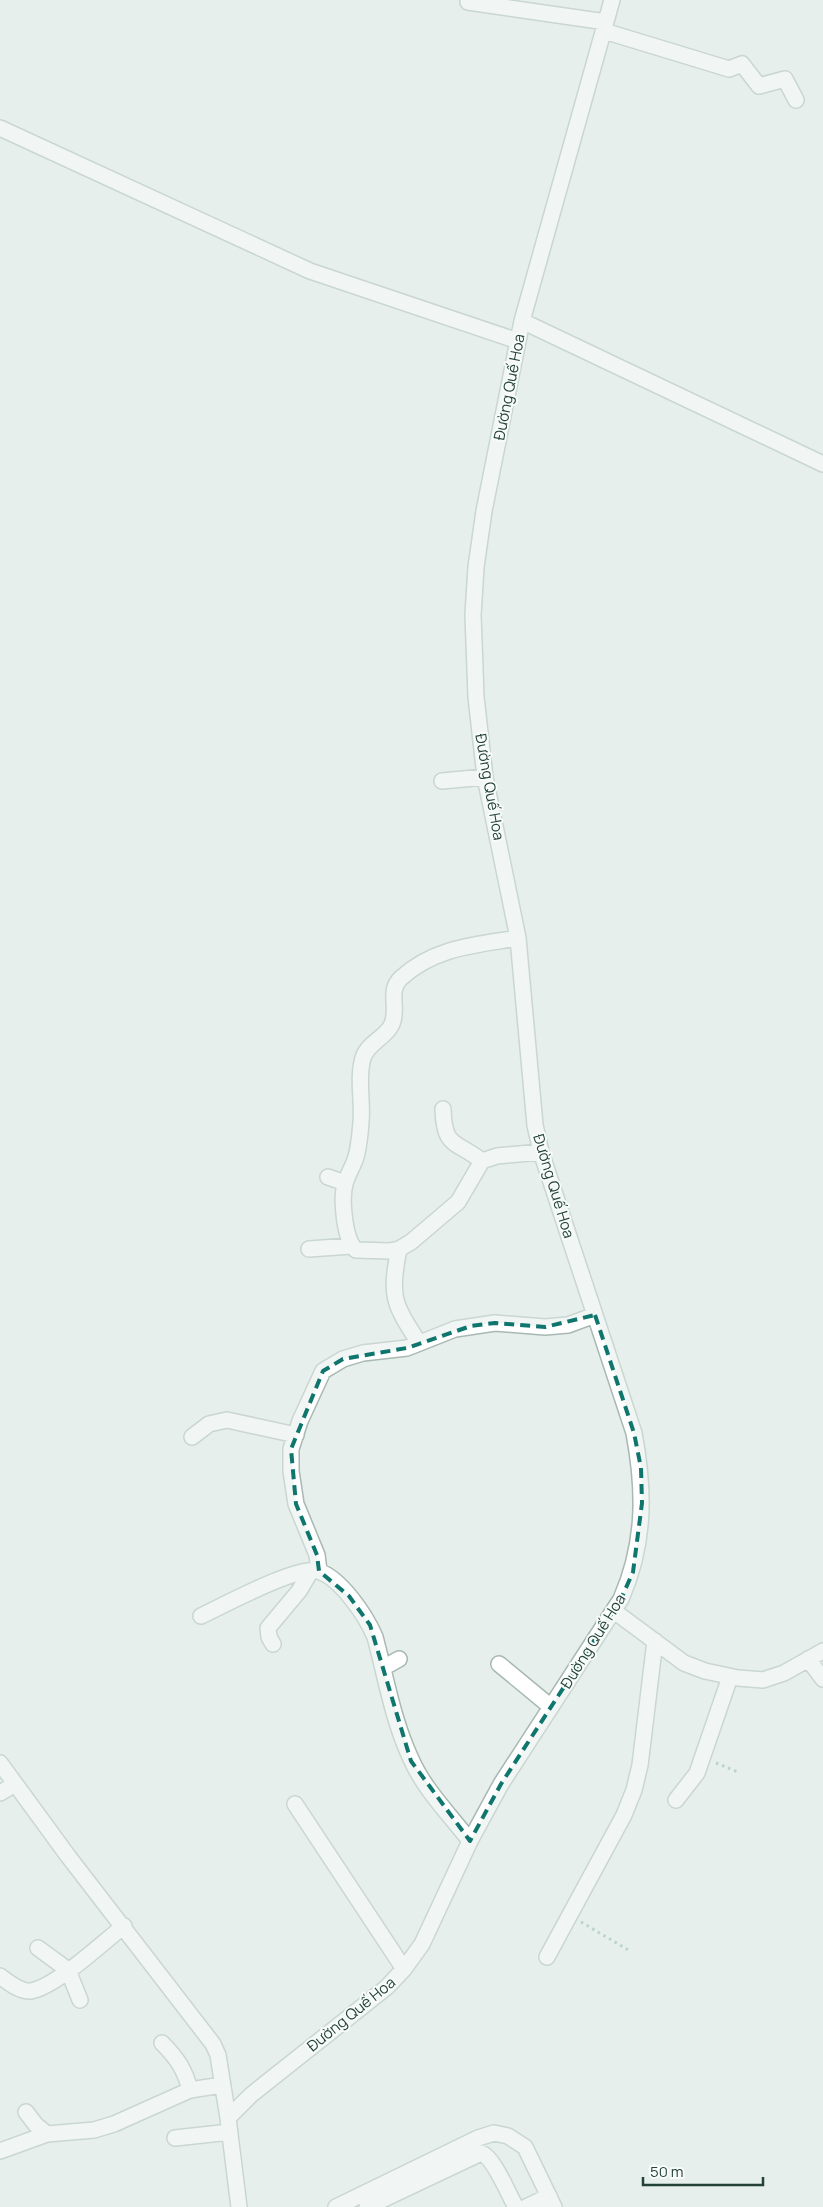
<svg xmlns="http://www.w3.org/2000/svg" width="823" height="2207" font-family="Manrope,sans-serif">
<rect width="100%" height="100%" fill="#e6efeb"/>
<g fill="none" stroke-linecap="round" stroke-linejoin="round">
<defs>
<path id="minor" d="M 468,2 L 606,22
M 604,31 L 729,69 L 742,64 L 759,86 L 785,79 L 796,100
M 0,128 L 310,271 L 518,341
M 522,321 L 823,464
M 442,781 L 485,777
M 518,938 C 476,945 435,947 401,978 C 387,991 399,1008 392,1024 C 386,1038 368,1042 363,1058 C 357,1078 363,1102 361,1122 C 360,1134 359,1149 355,1160 C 352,1168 347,1176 345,1184 C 341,1199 344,1239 356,1250 L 389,1251 L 399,1249 L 411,1242 L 458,1202 L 482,1161 L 497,1156 L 541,1152
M 443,1109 C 444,1148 455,1140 482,1161
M 328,1177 L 345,1183
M 309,1249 L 351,1246
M 399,1249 C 389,1297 394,1304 419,1343
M 192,1437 L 209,1424 L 227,1420 L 296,1435
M 319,1571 L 317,1555 L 296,1504 L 291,1471 L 291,1449 L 300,1421 L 323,1371 L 343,1359 L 363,1353 L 407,1348 L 455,1329 L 495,1323 L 545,1327 L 568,1325 L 595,1315
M 614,1611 L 684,1663 L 705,1671 L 738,1678 L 763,1680 L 784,1673 L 823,1651
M 201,1616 C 222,1606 298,1565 318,1571 C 341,1578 366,1616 375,1637 C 386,1678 393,1721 411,1759 C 424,1789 450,1815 470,1841
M 273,1644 L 269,1637 L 268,1628 L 299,1591 L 311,1571
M 808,1659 L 823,1679
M 499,1664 L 551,1707
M 383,1668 L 399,1659
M 0,1763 L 68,1856 L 213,2044 L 218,2055 L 228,2118
M 0,1793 L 15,1784
M 676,1800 L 697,1773 L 730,1677
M 295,1804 L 404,1969
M 38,1948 L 68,1970 L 80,2000
M 547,1957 L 624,1815 L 634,1790 L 640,1765 L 655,1641
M 0,1976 C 8,1982 20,1992 31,1991 C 57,1986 102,1943 124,1926
M 162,2043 C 177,2058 185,2070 190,2090
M 26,2112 L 36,2125 L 47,2134
M 175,2138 L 230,2132
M 0,2151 L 47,2134 L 94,2130 L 114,2124 L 190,2090 L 222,2085
M 239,2207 L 228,2118 L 251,2095 L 387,1987 L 404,1969 L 422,1944 L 470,1841 L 501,1784 L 621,1599 C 645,1544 645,1492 634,1433 L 541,1152 L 535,1125 L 518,938 L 485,777 L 476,697 L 473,615 L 476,567 L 484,511 L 522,321 L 612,0
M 336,2207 L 478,2138 L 494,2133 L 508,2136 L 525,2147 L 554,2207
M 367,2207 L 481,2153 C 494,2157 508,2194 516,2207
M 526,2207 L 549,2196"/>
</defs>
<use href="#minor" stroke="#a8b8b2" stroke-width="18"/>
<path stroke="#86b3a5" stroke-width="3" stroke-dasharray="2.5 4" stroke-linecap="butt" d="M 716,1763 L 738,1772
M 581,1922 L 630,1951"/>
<use href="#minor" stroke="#fff" stroke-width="15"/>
</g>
<path d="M0 0H823V2207H0ZM 595,1315 L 634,1433 L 641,1468 L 642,1503 L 633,1572 L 621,1599 L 501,1784 L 470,1841 L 411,1761 L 370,1625 L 349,1596 L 319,1571 L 317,1555 L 296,1504 L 291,1449 L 323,1371 L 343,1359 L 407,1348 L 471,1326 L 495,1323 L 545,1327 Z" fill="#e6efeb" fill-opacity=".55" fill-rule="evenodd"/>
<path fill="none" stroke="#0f766e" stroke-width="4" stroke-dasharray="10 6" stroke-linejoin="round" d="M 595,1315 L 634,1433 L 641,1468 L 642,1503 L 633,1572 L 621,1599 L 501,1784 L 470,1841 L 411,1761 L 370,1625 L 349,1596 L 319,1571 L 317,1555 L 296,1504 L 291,1449 L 323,1371 L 343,1359 L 407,1348 L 471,1326 L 495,1323 L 545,1327 Z"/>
<g text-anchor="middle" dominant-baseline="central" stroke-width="4" stroke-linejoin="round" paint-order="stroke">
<g font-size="15" fill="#24423a" stroke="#f7fbf9">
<text transform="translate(509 387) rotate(-79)">Đường Quế Hoa</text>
<text transform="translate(490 787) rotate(80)">Đường Quế Hoa</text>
<text transform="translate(554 1186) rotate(73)">Đường Quế Hoa</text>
<text transform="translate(593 1641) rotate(-58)">Đường Quế Hoa</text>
<text transform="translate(351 2014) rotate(-39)">Đường Quế Hoa</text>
</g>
</g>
<path d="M643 2177v8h120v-8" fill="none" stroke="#24423a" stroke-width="2.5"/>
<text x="650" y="2177" font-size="15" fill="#24423a" stroke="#f7fbf9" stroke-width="4" paint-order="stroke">50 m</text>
</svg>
